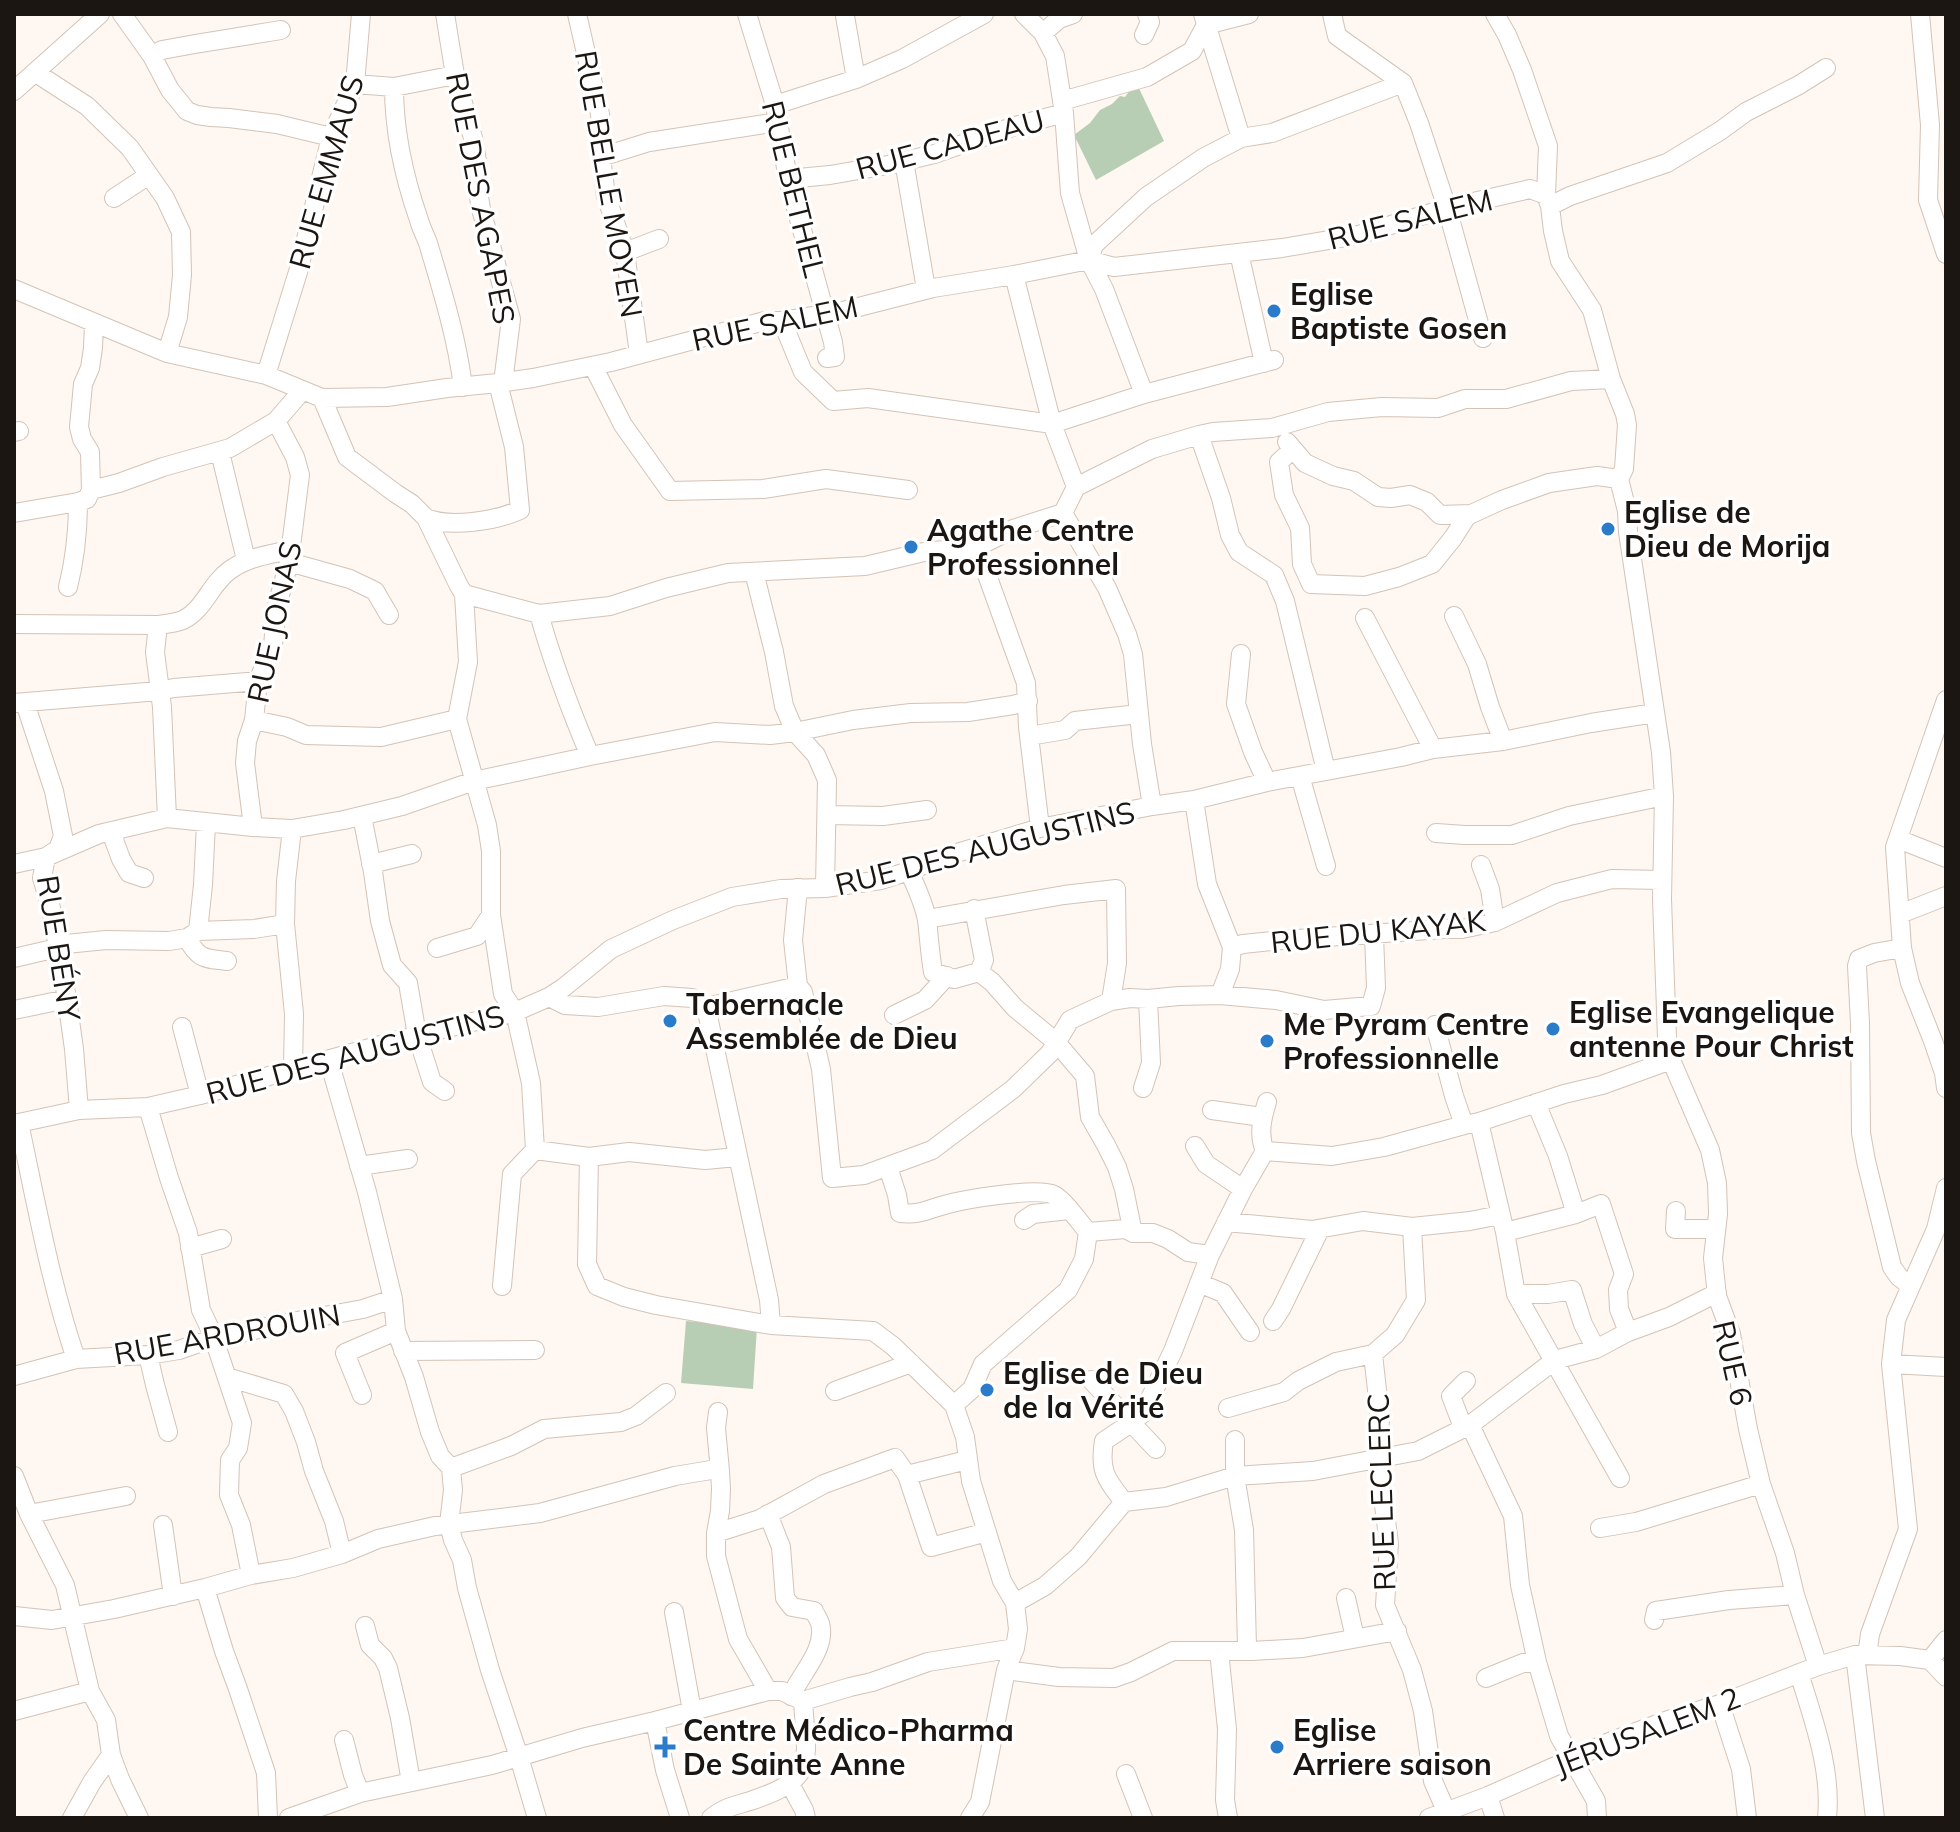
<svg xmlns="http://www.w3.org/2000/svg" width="1960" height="1832" font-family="Mulish,sans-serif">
<rect width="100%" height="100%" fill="#fef7f2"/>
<path fill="#b8ceb4" d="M 1136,82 L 1164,141 L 1096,180 L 1074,135 L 1090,123 L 1100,110 L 1112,104 L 1120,96 L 1125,97 Z
M 686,1321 L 757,1327 L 753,1389 L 681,1383 Z"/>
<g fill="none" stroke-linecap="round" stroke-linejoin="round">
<defs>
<path id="minor" d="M 122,14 L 152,56 L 170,90 L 187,111 L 197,115 L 211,117 L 229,118 L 277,124 L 331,137
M 445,14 L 455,75 L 473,138 L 477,161 L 477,185 L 481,209 L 511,319 L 503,383
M 577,14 L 600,114 L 601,157 L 606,196 L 625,252 L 639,354
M 747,14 L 775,105 L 788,179 L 833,342 L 835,357 L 827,358
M 1024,14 L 1043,33 L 1055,56 L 1064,113 L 1070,193 L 1089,260 L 1104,289 L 1144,394
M 1332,14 L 1337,36 L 1403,83 L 1419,123 L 1447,208 L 1483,338
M 1495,14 L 1507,35 L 1522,70 L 1548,146 L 1546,195 L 1550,206 L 1553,231 L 1560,261 L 1592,310 L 1611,379 L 1625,414 L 1627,425 L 1624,469 L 1619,479 L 1627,511 L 1628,532 L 1661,752 L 1664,796 L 1662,899 L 1667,1038 L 1671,1060 L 1710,1150 L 1717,1183 L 1718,1214 L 1713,1258 L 1717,1296 L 1731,1334 L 1748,1429 L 1761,1484 L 1785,1553 L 1795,1595 L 1818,1666
M 1920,14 L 1930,125 L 1928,200 L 1946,254
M 845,16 L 856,79
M 1043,33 L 1059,19 L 1073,14
M 1144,35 L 1150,22 L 1147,14
M 152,56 L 162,50 L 195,44 L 281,30
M 36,73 L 87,106 L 130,148 L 165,198 L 181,232 L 182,275 L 178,317 L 167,353
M 355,84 L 394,87 L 455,75
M 394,87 C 394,132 404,177 419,220 C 421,228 425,235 428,243 C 442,290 457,338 463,387
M 14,91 L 100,14
M 1062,101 L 1147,77 L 1192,51 L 1206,25 L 1249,14
M 775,105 L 856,79 L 902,59 L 984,14
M 1241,138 L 1272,133 L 1403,83
M 601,157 L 649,142 L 778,122
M 904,161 L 926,289
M 788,179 L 830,175 L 888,165 L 934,154 L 1015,126 L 1064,113
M 114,198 L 149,175
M 1550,206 L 1570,196 L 1667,163 L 1720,131 L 1746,112 L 1799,85 L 1826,68
M 625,252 L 659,239
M 1239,253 L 1264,363
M 1089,260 L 1094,245 L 1146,197 L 1203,158 L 1241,138 L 1203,14
M 1014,275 L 1052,424 L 1076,487
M 14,289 L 167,353 L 266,375 L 322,398 L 387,397 L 447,388 L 498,383 L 533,378 L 611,362 L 765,321 L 782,321 L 839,312 L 933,288 L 1014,275 L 1089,260 L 1114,267 L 1282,248 L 1358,235 L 1447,208 L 1530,189 L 1546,195
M 782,321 L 803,372 L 833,401 L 868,398 L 1052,424 L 1144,394 L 1274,360
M 593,366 L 623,425 L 670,491 L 763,489 L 826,479 L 908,490
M 266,375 L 298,272 L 331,137 L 355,84 L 361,14
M 322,398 L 347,457 L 395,493 L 412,504 L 426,518 L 459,586 L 464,594 L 468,662 L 457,719 L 487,825 L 491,851 L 491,915 L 503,994 L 515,1012 L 531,1083 L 535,1150 L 512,1174 L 502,1286
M 14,432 L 19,431
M 1199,435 L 1221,498 L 1230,535 L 1239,552 L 1274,575 L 1285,601 L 1326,771
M 1287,442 L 1305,463 L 1333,476 L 1354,481 L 1378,497 L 1391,498 L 1410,495 L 1427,502 L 1440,515 L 1471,514
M 1293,449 L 1279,462 L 1284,495 L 1300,528 L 1302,564 L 1311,584 L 1365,586 L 1399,577 L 1432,564 L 1453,538 L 1467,516 L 1502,500 L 1549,483 L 1597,476 L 1619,479
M 220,452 L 246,560
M 91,490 L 90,452 L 82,439 L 79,427 L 83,384 L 90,368 L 93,348 L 94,323
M 14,513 L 78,502 L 87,499 L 91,490 L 119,483 L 163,467 L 230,448 L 276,421 L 302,391
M 1063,513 L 1107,588 L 1127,634 L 1133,654 L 1142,744 L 1152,806
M 426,518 C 450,528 496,521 520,510 L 514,447 L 498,383
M 977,547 L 1026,683 L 1028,727 L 1040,828
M 289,562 L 350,579 L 375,591 L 389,615
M 754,572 L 774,652 L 784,706 L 795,732 L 816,755 L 827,780 L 825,888
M 68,587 C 75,559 78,531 78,502
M 464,594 L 539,614 L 610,606 L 666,588 L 728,573 L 865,566 L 924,552 L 977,547 L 1013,529 L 1063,513 L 1076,487 L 1152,449 L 1199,435 L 1213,432 L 1272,428 L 1328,412 L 1382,407 L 1438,408 L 1465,399 L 1506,399 L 1571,381 L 1611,379
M 539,614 C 553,663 570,709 590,756
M 1454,616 L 1477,664 L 1490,707 L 1503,741
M 1365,618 L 1433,749
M 14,624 L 158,625
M 1241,654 L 1236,704 L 1253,752 L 1267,782
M 1946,700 L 1895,847 L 1902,948 L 1910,983 L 1933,1041 L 1944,1073 L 1946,1088
M 14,703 L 159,691 L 174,688 L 258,681
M 25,703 L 54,791 L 63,836 L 58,849 L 46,857 L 42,878 L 51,908 L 67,999 L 74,1049 L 79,1110
M 254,720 L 287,727 L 306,735 L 381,737 L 457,719
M 1029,736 L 1065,730 L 1075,721 L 1139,714
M 1300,776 L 1326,866
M 1194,800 L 1207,884 L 1232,947 L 1230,969 L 1220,995
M 827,815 L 883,816 L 927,810
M 362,816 L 373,872 L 380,921 L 392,965 L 408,983 L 417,1035 L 432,1082 L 445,1091
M 167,818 L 162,707 L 155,652 L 158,625 C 166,624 176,623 183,620 C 205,609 210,584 230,570 C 248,557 268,555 289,550
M 253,827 L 245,763 L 247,741 L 254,720 L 258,681 L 273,645 L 277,606 L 289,562 L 300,475 L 295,457 L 276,421
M 292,829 L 286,881 L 285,924 L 294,1014 L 293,1069
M 111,832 L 121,859 L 129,873 L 144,878
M 1436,833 L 1465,835 L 1512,835 L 1569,816 L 1664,796
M 1898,839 L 1946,858
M 14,864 L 46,857 L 99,834 L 167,818 L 253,827 L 292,829 L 344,820 L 402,806 L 474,781 L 590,756 L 715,732 L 770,735 L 795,732 L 853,720 L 911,713 L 968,712 L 1013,705 L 1028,701
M 371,864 L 412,854
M 1481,865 L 1490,889 L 1495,922
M 909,871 C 916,887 924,903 927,920 C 929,937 930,954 933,972 L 954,979 L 979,972 L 992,982 L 1015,1008 L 1056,1042 L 1085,1076 L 1090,1117 L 1106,1145 L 1117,1167 L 1124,1189 L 1133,1233
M 798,888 L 793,940 L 798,986 L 803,992 L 821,1069 L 832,1178 L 864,1175 L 932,1150 L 1013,1089 L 1050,1053 L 1070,1020 L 1111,1001 L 1130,998 L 1148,999 L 1179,996 L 1220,995 L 1276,1000 L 1324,1010 L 1371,1006 L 1376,988 L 1374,935
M 974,909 L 984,960 L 979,972
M 1900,914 L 1946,896
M 927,919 L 1064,895 L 1116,889 L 1117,963 L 1111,1001
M 198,931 L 203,885 L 206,823
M 187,938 C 199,960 204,958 227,961
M 56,945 L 106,940 L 169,941 L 187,938 L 198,931 L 254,929 L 285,924
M 1232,947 L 1243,944 L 1282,940 L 1443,929 L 1462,929 L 1495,922 L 1557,893 L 1612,879 L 1662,880
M 437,948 L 477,936 L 491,915
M 1902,948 L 1874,953 L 1859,959 L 1857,966 L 1860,1023 L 1861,1133 L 1866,1161 L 1892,1267 L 1899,1277 L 1911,1286
M 14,958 L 57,948
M 549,997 L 565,1005 L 598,1007 L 664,996 L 692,998 L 706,1007 L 798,986
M 706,1007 L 769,1300 L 771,1325
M 14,1010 L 67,999
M 894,1015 L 925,1000 L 947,976
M 1435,1025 L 1454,1096 L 1464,1125
M 182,1027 L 200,1095
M 329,1061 L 367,1192 L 393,1299 L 396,1331 L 414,1377 L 430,1432 L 440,1456 L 451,1468 L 453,1490 L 449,1524 L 453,1540 L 462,1560 L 467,1588 L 490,1670 L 519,1757 L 537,1818
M 1143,1088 L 1151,1063 L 1148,999
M 148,1107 L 169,1178 L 188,1233 L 201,1310 L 212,1333 L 242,1423 L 238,1448 L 230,1460 L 229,1495 L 241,1525 L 251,1575
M 1212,1110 L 1262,1117
M 1479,1122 L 1505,1232 L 1516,1294 L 1620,1478
M 19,1123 C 36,1202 50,1282 76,1359
M 14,1124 L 79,1110 L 148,1107 L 200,1095 L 417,1035 L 515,1012 L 549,997 L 563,988 L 611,949 L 673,920 L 732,897 L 781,889 L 825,888 L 881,880 L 909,871 L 940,858 L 1040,828 L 1152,806 L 1194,800 L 1267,782 L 1401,757 L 1433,749 L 1503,741 L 1591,723 L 1655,713
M 1195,1146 L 1206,1164 L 1243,1189
M 535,1150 L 589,1157 L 629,1152 L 705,1160 L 737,1157
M 1265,1151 C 1258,1135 1262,1118 1267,1102
M 589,1157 L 587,1264 L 597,1286 L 624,1297 L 656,1305 L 771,1325 L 873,1331 L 893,1346 L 954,1405 L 965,1437 L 971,1481 L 1002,1581 L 1015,1603 L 1018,1629 L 1015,1648 L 1006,1670 L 980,1802 L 970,1818
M 359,1166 L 408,1159
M 888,1167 L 897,1195 L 900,1213 C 923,1215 927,1209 948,1204 C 967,1199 1038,1187 1054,1195 C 1064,1200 1080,1223 1088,1232
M 1676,1211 L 1675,1229 L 1716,1229
M 1576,1214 L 1601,1204 L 1624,1274 L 1618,1290 L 1619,1309 L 1628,1332
M 1024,1220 L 1033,1214 L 1069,1210
M 1226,1222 L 1312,1230 L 1363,1221 L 1412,1227 L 1470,1221 L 1500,1215
M 1412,1227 L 1416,1300 L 1395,1335 L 1373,1354 L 1380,1417 L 1378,1459 L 1389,1544 L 1385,1605 L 1412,1670 L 1423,1711 L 1433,1781 L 1446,1811
M 1505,1232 L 1576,1214 L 1558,1156 L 1536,1103
M 190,1248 L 222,1239
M 1199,1283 L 1223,1293 L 1250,1332
M 1516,1294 L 1548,1294 L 1572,1290 L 1583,1324 L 1596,1349
M 1273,1321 L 1281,1309 L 1320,1229
M 403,1351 L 535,1350
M 148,1355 L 155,1385 L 168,1432
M 1891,1364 L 1946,1367
M 14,1376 L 76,1359 L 148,1355 L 179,1350 L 196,1344 L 275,1325 L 363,1309 L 393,1299
M 227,1377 L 284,1394 L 294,1411 L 306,1442 L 314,1471 L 334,1521 L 342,1554
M 1091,1380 L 1156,1449
M 1466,1381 L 1451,1396 L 1461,1422 L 1470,1425 L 1513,1516 L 1520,1585 L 1537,1662 L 1559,1736 L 1596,1801 L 1597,1818
M 835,1391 L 911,1363
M 362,1395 L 345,1353 L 396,1331
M 954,1405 L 972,1389 L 983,1364 L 1068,1290 L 1084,1259 L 1088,1232 L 1126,1229 L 1133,1233 L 1153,1233 L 1168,1239 L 1188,1252 L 1210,1255
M 1228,1408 L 1284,1392 L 1298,1381 L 1336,1362 L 1373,1354
M 718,1412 L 716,1428 L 720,1471
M 1235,1440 L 1235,1476 L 1244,1530 L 1247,1647 L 1252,1651
M 451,1468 L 511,1446 L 544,1429 L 621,1422 L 636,1416 L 666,1393
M 907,1475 L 931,1547 L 987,1532
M 14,1476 L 29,1514 L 65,1585 L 90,1691 L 106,1720 L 111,1755 L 120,1779 L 139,1818
M 1124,1502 C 1106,1479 1099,1471 1104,1441 L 1131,1423 L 1143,1413 L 1173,1351 L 1210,1255 L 1243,1189 L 1265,1151 L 1332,1156 L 1384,1147 L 1464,1125 L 1479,1122 L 1564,1094 L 1602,1085 L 1671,1060
M 29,1514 L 126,1496
M 768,1514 L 781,1547 L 785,1598 L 792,1607 L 814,1611 C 814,1612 820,1622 820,1623 C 827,1649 801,1673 791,1696
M 163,1525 L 173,1596
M 1600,1528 L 1636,1522 L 1761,1484
M 716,1533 L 760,1519 L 824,1484 L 895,1458 L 907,1475 L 967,1460
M 205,1588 L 224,1651 L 238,1689 L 266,1773 L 268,1818
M 1346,1598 L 1355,1638
M 1015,1603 L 1045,1586 L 1078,1557 L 1124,1502 L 1166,1497 L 1235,1476 L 1313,1471 L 1418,1451 L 1470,1425 L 1555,1360 L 1596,1349 L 1628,1332 L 1669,1317 L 1717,1293
M 674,1612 L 692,1711
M 14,1616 L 52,1620 L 114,1609 L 205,1588 L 251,1575 L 293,1568 L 342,1554 L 378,1539 L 435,1526 L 540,1513 L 675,1476 L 711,1470 L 720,1471 L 721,1489 L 720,1511 L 716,1533 L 716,1556 L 738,1639 L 768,1691 L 782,1691 L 803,1701
M 1654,1620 L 1656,1611 L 1729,1600 L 1795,1595
M 365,1626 L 370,1645 L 383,1658 L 388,1668 L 400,1718 L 411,1782
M 1219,1651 L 1227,1729 L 1225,1800 L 1228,1818
M 1869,1654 L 1868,1649 L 1870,1634 L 1908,1529 L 1891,1364 L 1896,1320 L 1936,1229 L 1946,1188
M 1855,1655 L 1875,1818
M 1930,1660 L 1946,1640
M 1006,1670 L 1059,1677 L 1114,1678 L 1131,1672 L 1173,1651 L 1252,1651 L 1303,1648 L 1397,1631
M 1799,1673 C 1813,1719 1832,1769 1827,1818
M 1486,1678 L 1523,1663 L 1537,1662
M 803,1701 L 850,1687 L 872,1682 L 928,1662 L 1015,1648
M 1720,1704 L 1741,1769 L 1747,1818
M 14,1711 L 90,1691
M 655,1721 L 665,1770 L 680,1818
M 344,1740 L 353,1775 L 360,1793
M 1126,1774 L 1143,1818
M 790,1784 L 804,1810 L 806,1818
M 1488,1796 L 1495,1818
M 72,1818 L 92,1782 L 111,1755
M 289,1818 L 360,1793 L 492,1765 L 582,1738 L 655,1721 L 768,1691
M 711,1818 C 725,1807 734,1806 750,1801 C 817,1779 807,1763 803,1701
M 1429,1818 L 1488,1796 L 1612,1741 L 1674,1718 L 1720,1704 L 1818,1666 L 1855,1655 L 1900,1656 L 1930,1660 L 1946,1677"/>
</defs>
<use href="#minor" stroke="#d4c3b7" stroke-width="20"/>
<use href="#minor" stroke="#fff" stroke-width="18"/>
</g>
<g fill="#2a7ccb" stroke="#fff" stroke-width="3">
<circle cx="1274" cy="311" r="8"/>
<circle cx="1608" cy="529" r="8"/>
<circle cx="911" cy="547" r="8"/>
<circle cx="670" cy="1021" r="8"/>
<circle cx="1553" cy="1029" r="8"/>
<circle cx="1267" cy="1041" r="8"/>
<circle cx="987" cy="1390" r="8"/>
<path d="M661 1735h8v8h8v8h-8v8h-8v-8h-8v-8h8z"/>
<circle cx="1277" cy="1747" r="8"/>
</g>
<g text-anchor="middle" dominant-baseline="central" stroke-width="7" stroke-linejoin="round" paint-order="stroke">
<g font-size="30" fill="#1c1612" stroke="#fff">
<text transform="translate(950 144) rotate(-15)">RUE CADEAU</text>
<text transform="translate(326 172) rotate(-74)">RUE EMMAUS</text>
<text transform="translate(609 184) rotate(80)">RUE BELLE MOYEN</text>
<text transform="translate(794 189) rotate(76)">RUE BETHEL</text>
<text transform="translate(481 198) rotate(79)">RUE DES AGAPES</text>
<text transform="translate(1410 219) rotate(-14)">RUE SALEM</text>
<text transform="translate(775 323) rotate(-12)">RUE SALEM</text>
<text transform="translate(274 622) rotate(-78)">RUE JONAS</text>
<text transform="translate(985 848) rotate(-14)">RUE DES AUGUSTINS</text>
<text transform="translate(1378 931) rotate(-6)">RUE DU KAYAK</text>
<text transform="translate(59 948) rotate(81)">RUE BÉNY</text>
<text transform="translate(355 1054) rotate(-15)">RUE DES AUGUSTINS</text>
<text transform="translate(227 1334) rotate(-10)">RUE ARDROUIN</text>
<text transform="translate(1733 1363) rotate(77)">RUE 6</text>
<text transform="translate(1381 1492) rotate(-92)">RUE LECLERC</text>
<text transform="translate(1647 1731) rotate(-21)">JÉRUSALEM 2</text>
</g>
<g font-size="30" font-weight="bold" fill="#1c1612" stroke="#fff" text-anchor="start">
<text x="1290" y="294">Eglise<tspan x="1290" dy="34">Baptiste Gosen</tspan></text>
<text x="1624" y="512">Eglise de<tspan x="1624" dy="34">Dieu de Morija</tspan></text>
<text x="927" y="530">Agathe Centre<tspan x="927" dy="34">Professionnel</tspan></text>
<text x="686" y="1004">Tabernacle<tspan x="686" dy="34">Assemblée de Dieu</tspan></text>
<text x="1569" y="1012">Eglise Evangelique<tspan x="1569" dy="34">antenne Pour Christ</tspan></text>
<text x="1283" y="1024">Me Pyram Centre<tspan x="1283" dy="34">Professionnelle</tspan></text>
<text x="1003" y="1373">Eglise de Dieu<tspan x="1003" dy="34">de la Vérité</tspan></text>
<text x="683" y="1730">Centre Médico-Pharma<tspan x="683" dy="34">De Sainte Anne</tspan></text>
<text x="1293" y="1730">Eglise<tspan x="1293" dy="34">Arriere saison</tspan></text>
</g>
</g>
<rect width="1960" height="1832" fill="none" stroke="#1c1612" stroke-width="32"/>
</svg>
